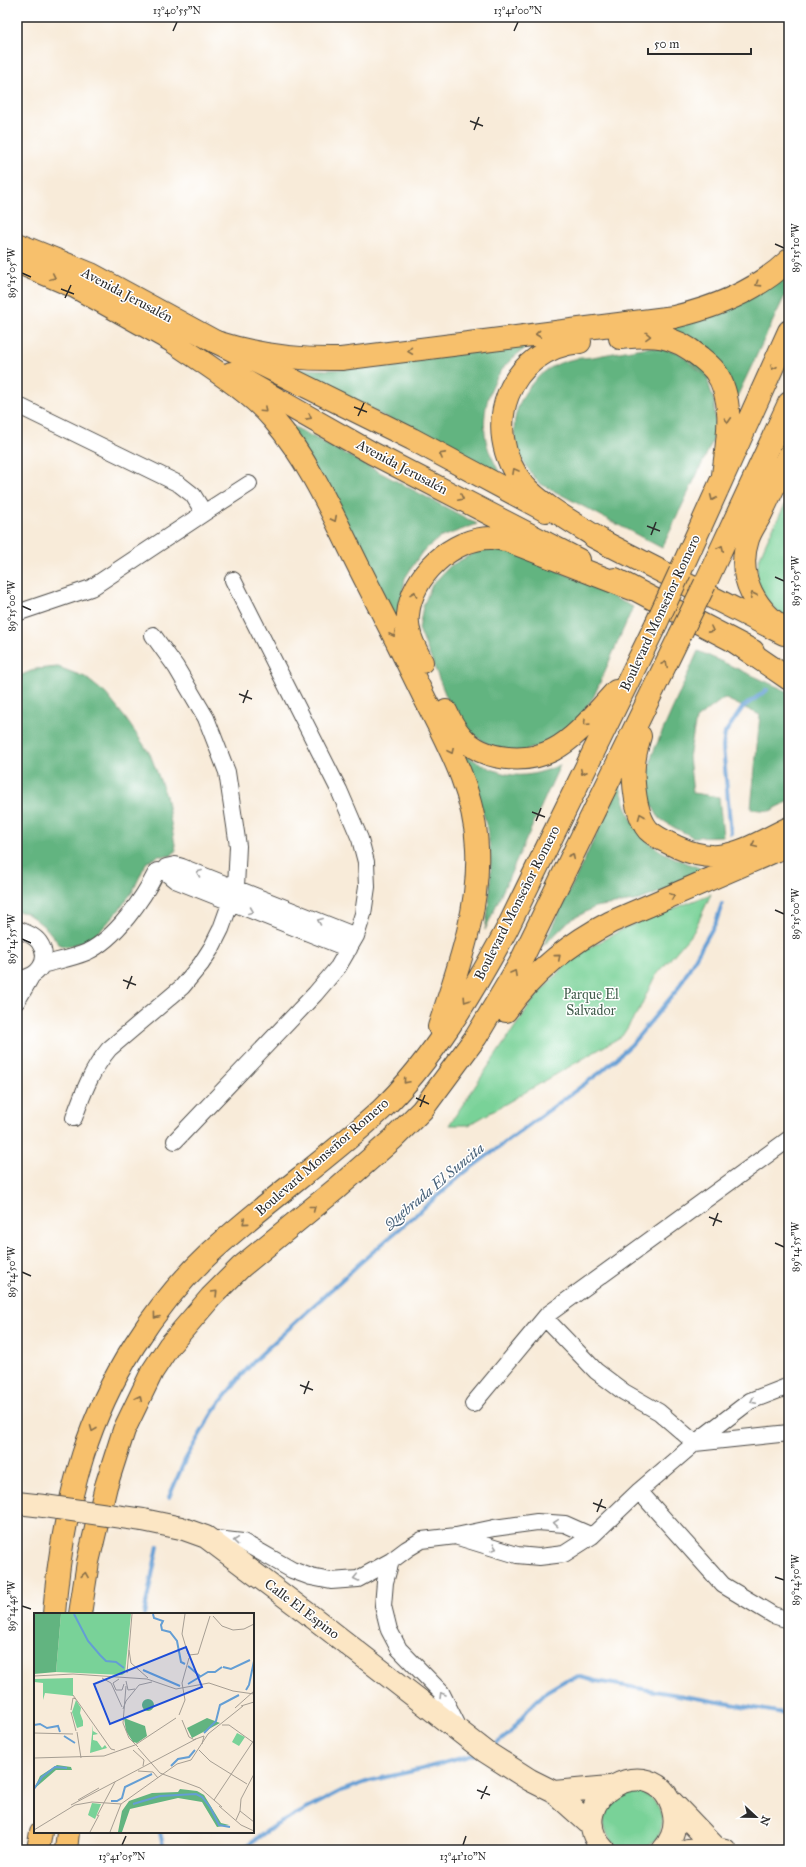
<svg xmlns="http://www.w3.org/2000/svg" width="806" height="1867" font-family="'IM FELL Great Primer',serif">
<rect width="100%" height="100%" fill="#fff"/>
<filter id="ink" filterUnits="userSpaceOnUse"><feTurbulence type="fractalNoise" baseFrequency=".025" numOctaves="2"/><feDisplacementMap in="SourceGraphic" scale="8" xChannelSelector="R" yChannelSelector="G"/><feConvolveMatrix kernelMatrix="1 2 1 2 8 2 1 2 1" color-interpolation-filters="sRGB"/></filter>
<filter id="wash" filterUnits="userSpaceOnUse"><feTurbulence type="fractalNoise" baseFrequency=".012" numOctaves="4" result="noise"/><feDisplacementMap in="SourceGraphic" scale="16" xChannelSelector="R" yChannelSelector="G"/><feGaussianBlur stdDeviation="0.9" result="paint"/><feColorMatrix in="noise" values="0 0 0 0 0 0 0 0 0 0 0 0 0 0 0 0 0 1.4 0 .05"/><feComposite in="paint" operator="in"/></filter>
<g filter="url(#wash)">
<rect width="100%" height="100%" fill="#f8ebd9"/>
<path fill="#79d298" stroke="#527e62" d="M 789,497 L 789,623 C 775,610 756,592 757,571 C 758,552 780,516 789,497 Z
M 711,894 L 694,931 L 654,978 L 639,1010 L 622,1036 L 469,1125 L 449,1125 L 531,1003 L 572,957 L 627,927 Z
M604 1821a29 29 0 1 1 58 0a29 29 0 1 1-58 0Z"/>
<path fill="#62b480" stroke="#467056" d="M 789,268 L 789,287 L 734,403 L 656,328 Z
M 544,337 C 530,345 515,354 504,367 C 486,389 479,424 489,451 C 493,459 497,468 501,476 L 289,368 L 328,370 L 384,366 Z
M 650,347 L 678,352 L 707,378 L 714,401 L 716,434 L 662,548 L 539,483 C 529,471 520,459 516,444 C 507,409 532,371 566,361 C 575,358 584,358 593,357 C 612,353 631,350 650,347 Z
M 289,424 L 477,524 L 439,538 L 422,552 L 405,578 L 398,630 Z
M 481,549 L 508,550 L 573,577 L 633,607 L 594,696 L 575,725 L 551,742 L 521,752 L 496,750 L 469,732 L 454,716 L 419,629 L 423,606 L 432,585 L 450,566 Z
M 698,651 L 789,692 L 789,801 L 770,811 L 751,809 L 760,715 L 724,698 L 696,719 L 689,757 L 693,793 L 719,797 L 723,836 L 693,837 L 675,828 L 659,818 L 650,802 L 647,783 L 652,755 Z
M 58,667 L 85,677 L 106,694 L 126,719 L 150,754 L 166,796 L 176,850 L 171,856 L 158,856 L 146,863 L 133,891 L 119,910 L 102,929 L 88,940 L 66,947 L 59,944 L 47,929 L 35,919 L 26,913 L 17,911 L 17,677 L 36,669 Z
M 460,752 C 499,775 516,784 560,765 L 485,930 C 491,893 494,852 484,816 C 478,795 468,773 460,752 Z
M 620,785 C 635,846 656,851 710,872 L 640,900 L 595,907 L 569,921 L 543,946 Z"/>
<g fill="none" stroke-linecap="round" stroke-linejoin="round">
<path stroke="#649ed4" stroke-width="4" d="M 731,833 L 723,747 L 725,733 L 743,707 L 767,690
M 169,1497 L 185,1460 L 213,1412 L 239,1378 L 258,1357 L 360,1263 L 464,1173 L 602,1071 L 631,1045 L 677,990 L 716,922 L 722,904
M 144,1614 L 158,1546
M 491,1748 L 509,1734 L 529,1708 L 547,1691 L 566,1680 L 580,1677 L 596,1681 L 789,1714
M 160,1832 L 164,1850
M 240,1850 L 276,1825 L 341,1791 L 369,1781 L 422,1769 L 476,1754"/>
</g>
</g>
<g filter="url(#ink)">
<g fill="none" stroke-linecap="round" stroke-linejoin="round">
<defs>
<path id="street" d="M 17,405 L 179,484 L 193,495 L 204,513 L 91,588 L 17,613
M 204,513 L 249,484
M 166,867 L 175,865 L 182,867 L 356,936
M 165,872 L 175,880 L 349,949
M 17,929 C 24,932 34,935 39,942 C 52,960 37,980 17,978
M 42,965 C 56,961 73,958 87,952 C 116,938 143,899 157,871
M 17,1001 L 31,977
M 74,1118 C 83,1093 92,1069 109,1049 L 182,987 L 201,964 L 212,947 L 221,929 L 236,887 L 238,846 L 227,772 L 206,718 L 176,667 L 153,635
M 175,1141 L 315,994 L 338,967 L 356,936 L 363,914 L 367,887 L 366,862 L 360,839 L 339,790 L 233,580
M 545,1318 L 596,1371 L 624,1392 L 659,1412 L 695,1443 L 789,1433
M 473,1404 L 547,1315 L 789,1139
M 639,1491 L 723,1585 L 773,1615 L 789,1620
M 458,1537 L 517,1555 L 539,1557 L 564,1554 L 592,1536 L 639,1491 L 695,1443 L 750,1401 L 789,1386
M 207,1538 L 243,1542 L 292,1570 L 311,1577 L 331,1581 L 358,1579 L 391,1561 L 407,1549 L 422,1540 L 456,1536 L 494,1528 L 537,1522 L 565,1524 L 592,1536
M 391,1561 L 385,1582 L 383,1606 L 389,1630 L 399,1649 L 441,1692 L 460,1730"/>
<path id="secondary" d="M 17,1503 L 44,1506
M 143,1520 L 181,1528 L 206,1537 L 315,1619 L 486,1752 L 530,1780 L 554,1792 L 592,1826
M 554,1792 L 610,1787
M 670,1800 L 716,1848
M 604,1850 C 557,1799 655,1744 673,1810 C 677,1825 673,1839 663,1850
M 688,1850 L 716,1848 L 725,1850"/>
<path id="primary" d="M 17,244 L 91,274 L 216,342 L 412,439 L 546,511
M 17,262 L 75,287 L 181,346
M 231,373 L 372,453 L 579,560
M 594,537 L 784,634
M 615,579 L 753,651"/>
<path id="highway" d="M 165,336 C 198,360 248,389 273,419 C 313,465 339,529 367,583 C 387,622 407,662 426,701 C 450,748 475,794 477,848 C 480,909 458,969 439,1027
M 620,338 C 653,334 673,334 700,357 C 705,361 711,366 715,371 C 736,400 727,442 723,475
M 216,342 C 257,355 298,360 341,359 L 674,317 C 717,307 757,291 789,260
M 580,342 C 508,349 479,429 523,484 C 541,506 585,529 610,546
M 789,456 C 779,476 770,495 761,514 C 757,522 751,530 748,539 C 735,578 757,612 789,632
M 680,572 L 789,331
M 705,584 L 789,403
M 735,642 L 789,679
M 422,662 C 415,648 406,632 408,615 C 411,576 452,538 491,538 C 496,538 501,540 506,540 L 632,589
M 446,711 C 450,720 455,729 462,737 C 483,761 526,764 553,750 C 578,737 597,711 616,691
M 640,736 C 632,762 632,779 637,805 C 639,813 642,823 648,830 C 656,838 667,842 677,847 C 690,853 703,857 718,856 C 743,854 767,838 789,828
M 506,1011 C 533,973 570,943 611,922 L 789,845
M 54,1614 C 58,1561 67,1506 83,1455 C 107,1379 153,1306 211,1252 C 265,1202 327,1160 381,1110 C 432,1061 474,990 507,929 L 656,624
M 80,1614 L 88,1562 L 106,1486 L 124,1430 L 152,1372 L 169,1346 L 211,1297 L 241,1267 L 336,1189 L 393,1139 L 422,1110 L 476,1037 L 519,965 L 680,635
M 38,1850 L 41,1832
M 66,1850 L 68,1832"/>
</defs>
<use href="#street" stroke="#4a4845" stroke-width="18"/>
<use href="#secondary" stroke="#4a4845" stroke-width="24"/>
<use href="#primary" stroke="#4a4845" stroke-width="24"/>
<use href="#highway" stroke="#4a4845" stroke-width="24"/>
<use href="#street" stroke="#fff" stroke-width="16"/>
<use href="#secondary" stroke="#fce6c4" stroke-width="22"/>
<use href="#primary" stroke="#f7c06c" stroke-width="22"/>
<use href="#highway" stroke="#f7c06c" stroke-width="22"/>
<defs>
<path id="secondary-bridge" d="M 44,1506 L 143,1520"/>
<path id="highway-bridge" d="M 656,624 L 680,572
M 680,635 L 705,584"/>
</defs>
<use href="#secondary-bridge" stroke="#4a4845" stroke-width="24" stroke-linecap="butt"/>
<use href="#highway-bridge" stroke="#4a4845" stroke-width="24" stroke-linecap="butt"/>
<use href="#secondary-bridge" stroke="#fce6c4" stroke-width="22"/>
<use href="#highway-bridge" stroke="#f7c06c" stroke-width="22"/>
</g>
<defs><path id="oneway-chevron" d="M-2-3.5L2.5 0L-2 3.5" fill="none" stroke-width="1.6" stroke-linecap="round" stroke-linejoin="round"/></defs>
<g stroke="#876e48">
<use href="#oneway-chevron" transform="translate(53 277) rotate(25)"/>
<use href="#oneway-chevron" transform="translate(758 284) rotate(148)"/>
<use href="#oneway-chevron" transform="translate(538 334) rotate(174)"/>
<use href="#oneway-chevron" transform="translate(648 336) rotate(1)"/>
<use href="#oneway-chevron" transform="translate(410 351) rotate(172)"/>
<use href="#oneway-chevron" transform="translate(773 367) rotate(115)"/>
<use href="#oneway-chevron" transform="translate(264 410) rotate(43)"/>
<use href="#oneway-chevron" transform="translate(309 417) rotate(29)"/>
<use href="#oneway-chevron" transform="translate(728 420) rotate(87)"/>
<use href="#oneway-chevron" transform="translate(442 455) rotate(-152)"/>
<use href="#oneway-chevron" transform="translate(515 471) rotate(-119)"/>
<use href="#oneway-chevron" transform="translate(461 498) rotate(27)"/>
<use href="#oneway-chevron" transform="translate(713 498) rotate(114)"/>
<use href="#oneway-chevron" transform="translate(334 519) rotate(63)"/>
<use href="#oneway-chevron" transform="translate(721 548) rotate(-65)"/>
<use href="#oneway-chevron" transform="translate(414 594) rotate(-70)"/>
<use href="#oneway-chevron" transform="translate(753 595) rotate(-115)"/>
<use href="#oneway-chevron" transform="translate(711 630) rotate(28)"/>
<use href="#oneway-chevron" transform="translate(393 634) rotate(63)"/>
<use href="#oneway-chevron" transform="translate(665 664) rotate(-63)"/>
<use href="#oneway-chevron" transform="translate(586 723) rotate(136)"/>
<use href="#oneway-chevron" transform="translate(451 751) rotate(65)"/>
<use href="#oneway-chevron" transform="translate(583 772) rotate(116)"/>
<use href="#oneway-chevron" transform="translate(641 816) rotate(-112)"/>
<use href="#oneway-chevron" transform="translate(754 845) rotate(155)"/>
<use href="#oneway-chevron" transform="translate(572 856) rotate(-64)"/>
<use href="#oneway-chevron" transform="translate(672 896) rotate(-23)"/>
<use href="#oneway-chevron" transform="translate(558 957) rotate(-40)"/>
<use href="#oneway-chevron" transform="translate(514 973) rotate(-61)"/>
<use href="#oneway-chevron" transform="translate(466 1000) rotate(123)"/>
<use href="#oneway-chevron" transform="translate(406 1081) rotate(131)"/>
<use href="#oneway-chevron" transform="translate(313 1208) rotate(-38)"/>
<use href="#oneway-chevron" transform="translate(245 1222) rotate(140)"/>
<use href="#oneway-chevron" transform="translate(215 1293) rotate(-45)"/>
<use href="#oneway-chevron" transform="translate(156 1316) rotate(127)"/>
<use href="#oneway-chevron" transform="translate(139 1398) rotate(-64)"/>
<use href="#oneway-chevron" transform="translate(93 1429) rotate(112)"/>
<use href="#oneway-chevron" transform="translate(85 1575) rotate(-81)"/>
</g>
<g stroke="#a0a0a0">
<use href="#oneway-chevron" transform="translate(199 873) rotate(-159)"/>
<use href="#oneway-chevron" transform="translate(251 911) rotate(22)"/>
<use href="#oneway-chevron" transform="translate(320 921) rotate(-158)"/>
<use href="#oneway-chevron" transform="translate(753 1401) rotate(154)"/>
<use href="#oneway-chevron" transform="translate(556 1523) rotate(-175)"/>
<use href="#oneway-chevron" transform="translate(236 1541) rotate(-174)"/>
<use href="#oneway-chevron" transform="translate(494 1548) rotate(18)"/>
<use href="#oneway-chevron" transform="translate(356 1578) rotate(167)"/>
<use href="#oneway-chevron" transform="translate(442 1695) rotate(-121)"/>
</g>
</g>
<path fill="none" stroke="#2b2b2b" stroke-width="1.5" d="M 173,31 L 177,22M 514,31 L 518,22M 470,121 L 483,126M 474,130 L 479,117M 775,244 L 784,248M 22,273 L 31,277M 61,289 L 74,294M 65,298 L 71,285M 354,407 L 367,412M 358,416 L 364,403M 647,526 L 660,531M 651,535 L 656,522M 775,577 L 784,581M 22,606 L 31,610M 239,694 L 252,699M 243,703 L 248,690M 532,812 L 545,817M 536,821 L 541,808M 775,910 L 784,914M 22,939 L 31,943M 123,980 L 136,985M 127,989 L 132,976M 416,1098 L 429,1104M 420,1107 L 425,1095M 709,1217 L 722,1222M 713,1226 L 718,1213M 775,1243 L 784,1247M 22,1272 L 31,1276M 300,1385 L 313,1390M 304,1394 L 309,1381M 593,1503 L 606,1508M 597,1512 L 602,1499M 775,1577 L 784,1580M 22,1606 L 31,1609M 477,1790 L 490,1795M 481,1799 L 487,1786M 122,1845 L 126,1836M 463,1845 L 466,1836"/>
<g text-anchor="middle" dominant-baseline="central" stroke-width="3" stroke-linejoin="round" paint-order="stroke">
<g font-size="14" fill="#2b2b2b" stroke="#fff">
<text transform="translate(127 295) rotate(28)">Avenida Jerusalén</text>
<text transform="translate(402 467) rotate(28)">Avenida Jerusalén</text>
<text transform="translate(660 613) rotate(-65)">Boulevard Monseñor Romero</text>
<text transform="translate(517 903) rotate(-63)">Boulevard Monseñor Romero</text>
<text transform="translate(322 1157) rotate(-41)">Boulevard Monseñor Romero</text>
<text transform="translate(302 1609) rotate(37)">Calle El Espino</text>
</g>
<g font-size="14" fill="#425d4c" stroke="#fff">
<text x="591" y="994">Parque El<tspan x="591" dy="16">Salvador</tspan></text>
</g>
<g font-size="15" font-style="italic" fill="#455f77" stroke="#fff">
<text transform="translate(434 1186) rotate(-40)">Quebrada El Suncita</text>
</g>
</g>
<g transform="translate(34 1613)">
<rect width="220" height="220" fill="#f8ebd9"/>
<path d="M 27,1 L 97,1 L 91,60 L 88,62 L 22,59 ZM 39,65 L 39,83 L 11,80 L 9,87 L 9,70 L 0,69 L 0,66 ZM 42,87 L 47,95 L 46,100 L 49,108 L 49,113 L 43,115 L 38,99 ZM 59,112 L 59,118 L 64,121 L 59,122 L 59,127 L 63,128 L 68,135 L 71,132 L 73,135 L 56,140 ZM 203,120 L 211,124 L 205,133 L 198,129 ZM 58,190 L 67,191 L 61,206 L 54,202 Z" fill="#79d298"/>
<path d="M 0,1 L 27,1 L 22,59 L 0,61 ZM108 92a6 6 0 1 1 12 0a6 6 0 1 1-12 0ZM 90,105 L 111,113 L 113,123 L 103,130 L 99,129 L 92,118 ZM 173,105 L 186,110 L 158,125 L 153,115 ZM 23,152 L 37,154 L 38,157 L 22,157 L 0,176 L 6,163 ZM 146,176 L 163,178 L 170,182 L 187,210 L 195,212 L 183,214 L 168,189 L 144,185 L 96,196 L 88,219 L 84,219 L 88,198 L 95,188 L 118,180 L 144,179 Z" fill="#62b480"/>
<path fill="none" stroke="#649ed4" stroke-width="2" d="M 40,1 L 54,28 L 66,42 L 72,48 L 82,49 L 90,55M 119,1 L 120,5 L 129,8 L 127,12 L 128,17 L 136,19 L 143,28 L 147,49 L 151,51M 154,53 L 167,64M 189,54 L 197,56 L 216,47M 109,57 L 146,73M 154,71 L 174,59 L 181,59 L 188,54M 212,77 L 215,72 L 220,48M 0,112 L 6,111 L 13,115 L 24,113 L 26,119M 170,120 L 182,108 L 186,92 L 205,82M 30,123 L 41,130M 137,153 L 144,146 L 155,144 L 161,137M 0,176 L 8,164 L 21,154 L 33,155M 77,188 L 83,188 L 88,185 L 91,174 L 118,161M 99,191 L 126,183 L 162,181 L 168,184 L 176,194 L 185,212 L 196,214"/>
<path fill="none" stroke="#a69e93" stroke-width="1" d="M 151,1 L 148,21 L 154,41M 179,3 L 188,13 L 199,17 L 210,16 L 220,11M 95,37 L 97,50 L 114,65M 155,42 L 164,41 L 176,3M 93,60 L 98,1M 0,63 L 39,61 L 113,66 L 142,76 L 175,70 L 199,78 L 220,81M 68,65 L 77,70 L 88,94M 85,66 L 79,70 L 82,77 L 88,77 L 90,71M 92,68 L 94,77 L 101,76M 92,73 L 89,110 L 95,125 L 104,134M 39,82 L 77,136 L 81,137M 207,93 L 220,89M 201,95 L 220,78M 89,96 L 92,88 L 105,72 L 118,69M 37,97 L 39,85 L 42,86M 37,99 L 42,118M 145,102 L 151,87 L 148,70 L 155,45M 148,107 L 155,124 L 159,126M 188,112 L 195,112 L 220,130M 43,119 L 47,145M 0,120 L 39,121M 159,127 L 170,123 L 168,131M 104,135 L 126,160 L 166,175 L 188,194M 99,137 L 110,147 L 109,153M 165,137 L 176,148 L 213,171M 0,145 L 70,143 L 101,132 L 142,105M 104,158 L 119,159 L 124,165M 44,187 L 65,175M 180,187 L 220,127M 37,192 L 162,126M 185,193 L 207,212 L 220,218M 206,198 L 207,186 L 220,161M 63,203 L 81,169M 202,207 L 206,198 L 220,209M 0,217 L 41,192 L 58,189 L 87,191 L 143,151 L 157,147 L 174,121 L 209,93M 56,219 L 65,202M 76,219 L 87,191"/>
<path fill="#1d4ed8" fill-opacity="0.15" stroke="#1d4ed8" stroke-width="2" d="M 152,34 L 168,74 L 76,111 L 60,71 Z"/>
<rect width="220" height="220" fill="none" stroke="#2b2b2b" stroke-width="2"/>
</g>
<rect width="806" height="1867" fill="none" stroke="#fff" stroke-width="44"/>
<g transform="translate(756 1817) rotate(112)" stroke="#ffffff" stroke-width="3" paint-order="stroke">
<path d="M0-3L7 15L0 10L-7 15Z" fill="#2b2b2b"/>
<text y="-6" font-size="11" font-weight="bold" text-anchor="middle" fill="#2b2b2b">N</text>
</g>
<path d="M648 48v6h103v-6" fill="none" stroke="#2b2b2b" stroke-width="2"/>
<text x="654" y="48" font-size="12" fill="#2b2b2b" stroke="#ffffff" stroke-width="3" paint-order="stroke">50 m</text>
<rect x="22" y="22" width="762" height="1823" fill="none" stroke="#2b2b2b" stroke-width="1.5"/>
<g font-size="10" text-anchor="middle" fill="#2b2b2b">
<text x="177" y="14">13°40'55"N</text>
<text x="518" y="14">13°41'00"N</text>
<text transform="translate(795 248) rotate(-90)" y="4">89°15'10"W</text>
<text transform="translate(11 273) rotate(-90)" y="4">89°15'05"W</text>
<text transform="translate(795 581) rotate(-90)" y="4">89°15'05"W</text>
<text transform="translate(11 606) rotate(-90)" y="4">89°15'00"W</text>
<text transform="translate(795 914) rotate(-90)" y="4">89°15'00"W</text>
<text transform="translate(11 939) rotate(-90)" y="4">89°14'55"W</text>
<text transform="translate(795 1247) rotate(-90)" y="4">89°14'55"W</text>
<text transform="translate(11 1272) rotate(-90)" y="4">89°14'50"W</text>
<text transform="translate(795 1580) rotate(-90)" y="4">89°14'50"W</text>
<text transform="translate(11 1606) rotate(-90)" y="4">89°14'45"W</text>
<text x="122" y="1860">13°41'05"N</text>
<text x="463" y="1860">13°41'10"N</text>
</g>
</svg>
